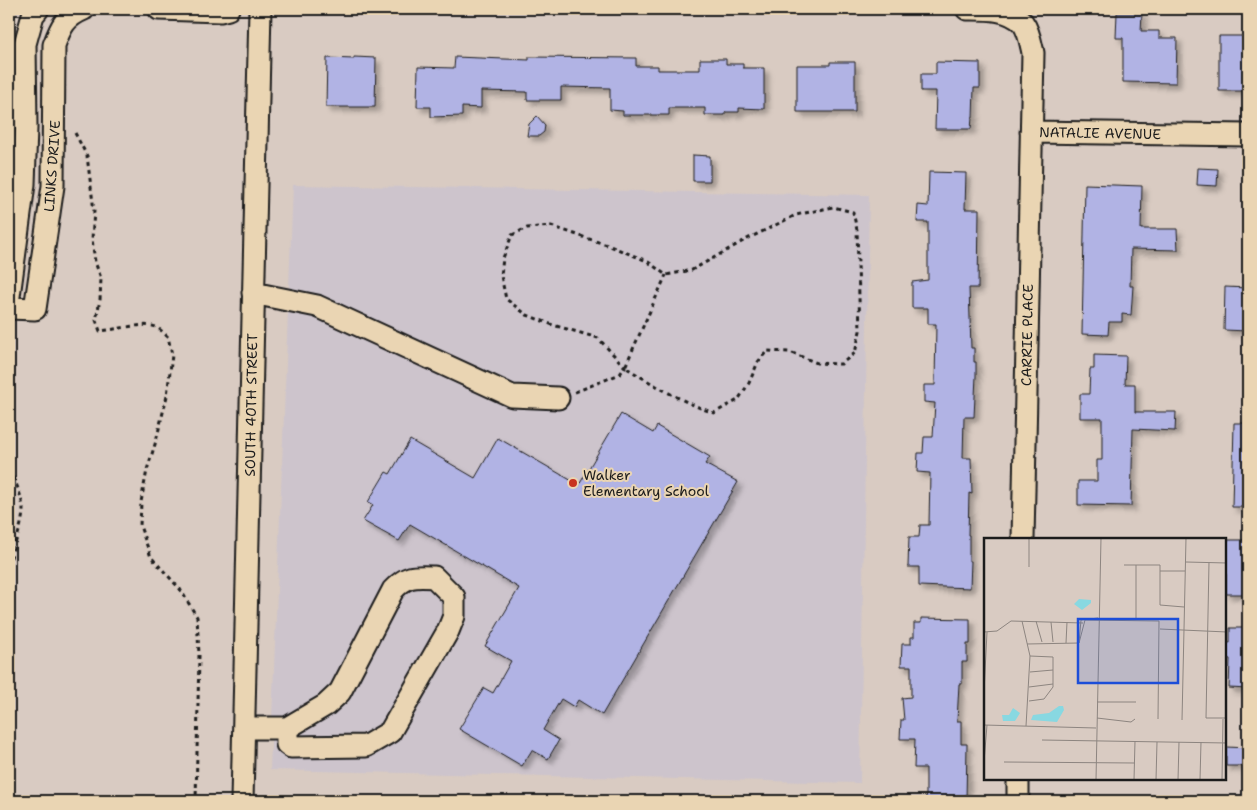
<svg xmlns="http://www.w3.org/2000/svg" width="1257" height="810" font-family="'Shantell Sans',sans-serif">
<defs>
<filter id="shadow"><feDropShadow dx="4.5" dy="4.5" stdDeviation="2.5" flood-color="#0004"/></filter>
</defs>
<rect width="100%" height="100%" fill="#d9cbc2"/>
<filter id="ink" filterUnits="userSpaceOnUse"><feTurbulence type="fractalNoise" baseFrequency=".02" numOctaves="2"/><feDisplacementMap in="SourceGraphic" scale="10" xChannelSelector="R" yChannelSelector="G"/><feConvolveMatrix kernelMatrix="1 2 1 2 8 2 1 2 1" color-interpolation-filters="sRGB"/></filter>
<g filter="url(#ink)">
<path fill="#cdc4cc" d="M 293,185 L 869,195 L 860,783 L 270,770 Z"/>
<path fill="#b1b3e4" stroke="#1c1c1c" filter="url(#shadow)" d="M 1117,13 L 1142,13 L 1141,31 L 1159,31 L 1159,38 L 1177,38 L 1176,83 L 1123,82 L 1123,38 L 1116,38 Z
M 1219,36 L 1248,36 L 1248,69 L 1244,69 L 1244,91 L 1219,91 Z
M 354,57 L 376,58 L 375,107 L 326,107 L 327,58 L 354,59 Z
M 455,57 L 529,60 L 529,57 L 636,58 L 636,66 L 658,66 L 658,70 L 700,70 L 700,59 L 726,59 L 726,64 L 743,64 L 743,68 L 764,68 L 764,109 L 739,108 L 739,112 L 725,112 L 725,115 L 705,115 L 705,108 L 669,108 L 669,115 L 623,115 L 623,111 L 610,110 L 610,88 L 561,87 L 561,100 L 527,100 L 527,92 L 481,91 L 481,108 L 462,107 L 462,116 L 431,117 L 431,107 L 417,107 L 418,67 L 454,68 Z
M 830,62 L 855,62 L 855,112 L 797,112 L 797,65 L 830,65 Z
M 936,62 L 980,63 L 980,88 L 974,88 L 973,118 L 972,118 L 971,129 L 935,129 L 936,91 L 921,91 L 921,74 L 936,74 Z
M 537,116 L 545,125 L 544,132 L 539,136 L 527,136 L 529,124 Z
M 693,155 L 710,156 L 710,181 L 693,181 Z
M 1198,168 L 1218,169 L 1217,186 L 1197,185 Z
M 929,172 L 966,173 L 965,209 L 979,209 L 978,288 L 969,288 L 971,348 L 974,348 L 974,362 L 976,362 L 976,376 L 974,417 L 964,417 L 963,458 L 971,458 L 972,494 L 969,493 L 968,535 L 969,535 L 969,561 L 971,561 L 970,588 L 919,586 L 919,567 L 908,567 L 909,537 L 919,537 L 920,525 L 929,525 L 930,473 L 917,472 L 918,453 L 923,453 L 924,437 L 933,437 L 935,403 L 924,402 L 924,385 L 935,385 L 936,324 L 928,324 L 928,308 L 912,308 L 912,282 L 928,280 L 928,222 L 917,222 L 918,205 L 928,206 Z
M 1085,184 L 1142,186 L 1141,229 L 1177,229 L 1178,250 L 1131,249 L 1130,286 L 1133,286 L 1131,315 L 1122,314 L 1122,322 L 1109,322 L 1108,335 L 1082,334 Z
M 1225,287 L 1248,288 L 1248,331 L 1224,330 Z
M 1094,355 L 1126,356 L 1125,384 L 1135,384 L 1135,412 L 1176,412 L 1175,431 L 1133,429 L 1131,506 L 1078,505 L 1078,481 L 1097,481 L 1097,460 L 1102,460 L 1102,418 L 1080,418 L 1080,394 L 1089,394 L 1090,369 L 1094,369 Z
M 621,414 L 653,433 L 657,426 L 710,457 L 705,464 L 738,482 L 602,715 L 578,700 L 574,707 L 561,699 L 543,730 L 559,740 L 548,759 L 532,750 L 522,766 L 459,729 L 484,688 L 493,693 L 511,661 L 485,646 L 519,588 L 410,524 L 399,541 L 363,521 L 373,505 L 368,502 L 386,472 L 390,474 L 410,440 L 475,478 L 498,438 L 579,485 Z
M 1234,423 L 1248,423 L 1248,507 L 1232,507 Z
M 1226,540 L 1248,540 L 1248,594 L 1226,594 Z
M 921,618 L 970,619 L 970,644 L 967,644 L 967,662 L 962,662 L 962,684 L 959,684 L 957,721 L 961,721 L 961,744 L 967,744 L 966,801 L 926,801 L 926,768 L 914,768 L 915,739 L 900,739 L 901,720 L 904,720 L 902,698 L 911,697 L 911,666 L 901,666 L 902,644 L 911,644 L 911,637 L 914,637 L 914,623 L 921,623 Z
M 1230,628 L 1248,628 L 1248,689 L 1229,688 L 1230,659 L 1226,658 L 1226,642 L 1230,643 Z
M 1226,747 L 1248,748 L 1248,766 L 1226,766 Z"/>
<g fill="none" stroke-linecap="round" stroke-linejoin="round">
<defs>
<path id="minor" d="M 159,9 L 220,11 L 228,9
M 967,9 C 986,9 1009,8 1023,23 C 1029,31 1031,44 1033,53 L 1023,539
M 1031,132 L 1248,135
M 253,293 L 317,306 L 512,396 L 558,398
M 9,296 L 24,184 L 26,128 L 25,44 L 33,15 L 38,9
M 9,308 L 35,309 L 53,186 L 54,45 C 61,26 65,17 84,9
M 244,728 L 287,728 L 287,744 L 291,747 L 366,746 L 390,732 L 448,631 L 454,616 L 454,597 L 434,577 C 414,576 407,575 393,590 L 340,692 L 326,705 L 287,728
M 242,801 L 260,9
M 1018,801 L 1018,779"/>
</defs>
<use href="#minor" stroke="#1c1c1c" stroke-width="25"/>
<path stroke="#1c1c1c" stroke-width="3" stroke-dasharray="4 4" stroke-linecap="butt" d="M 75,133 L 87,156 L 91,187 L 94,211 L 92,239 L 95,262 L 101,278 L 100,300 L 96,320 L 100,331 C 114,330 144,322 156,327 C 160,329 165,334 168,337 L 172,355 L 167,396 L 156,441 L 147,470 L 141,502 L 140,526 L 151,557 L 180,589 L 197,617 L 199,655 L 196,801
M 575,392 L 620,374 L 625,367 L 598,338 L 553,325 L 527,315 L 506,299 L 501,276 L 503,258 L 512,235 L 527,228 L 551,226 L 610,246 L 647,261 L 666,275 L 692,270 L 747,239 L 796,215 L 833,207 L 853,212 L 857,230 L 860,331 L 855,353 L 841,364 L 817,363 L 790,352 L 767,351 L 758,362 L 749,383 L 738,400 L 714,413 C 682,402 654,385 625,367 L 666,275
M 9,471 L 11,472 C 15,481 20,492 22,502 C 27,519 11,549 9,567
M 9,668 L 9,685"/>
<use href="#minor" stroke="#ead5b3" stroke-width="21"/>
</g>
</g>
<circle fill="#c8321e" stroke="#ead5b3" stroke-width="2" cx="573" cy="483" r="5"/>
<g text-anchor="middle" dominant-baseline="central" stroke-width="4" stroke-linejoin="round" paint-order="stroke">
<g font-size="14" fill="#1c1c1c" stroke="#ead5b3">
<text transform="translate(1100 133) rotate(1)">NATALIE AVENUE</text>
<text transform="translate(52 166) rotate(-86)">LINKS DRIVE</text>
<text transform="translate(1027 335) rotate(-89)">CARRIE PLACE</text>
<text transform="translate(251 405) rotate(-89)">SOUTH 40TH STREET</text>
</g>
<g font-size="14" fill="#1c1c1c" stroke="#ead5b3" text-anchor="start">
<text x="583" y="475">Walker<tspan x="583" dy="16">Elementary School</tspan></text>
</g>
</g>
<g transform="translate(984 538)">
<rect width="242" height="242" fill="#d9cbc2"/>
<path d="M 95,61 L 107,62 L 107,65 L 98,72 L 90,66 ZM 75,168 L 79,168 L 80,172 L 73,184 L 47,182 L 49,177 L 65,175 ZM 29,170 L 36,175 L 31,183 L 19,183 L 18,177 L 25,177 Z" fill="#88d8e1"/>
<path fill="none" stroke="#8d8580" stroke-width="1" d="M 202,24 L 243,25M 225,24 L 222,180 L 243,180M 140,27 L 176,27 L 176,67 L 200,69M 45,29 L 45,0M 176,33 L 201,33M 152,81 L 152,27M 38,83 L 46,118 L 42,188M 52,83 L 58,104M 67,84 L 69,104M 176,91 L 243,94M 0,94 L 13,93 L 27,83 L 99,85M 82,105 L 83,84M 95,105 L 101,82 L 175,83 L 174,181M 95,105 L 97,82 L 114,80M 43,106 L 95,105M 46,134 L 69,132M 45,149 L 69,146M 0,154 L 3,94M 45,163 L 60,161 L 69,149 L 69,119 L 46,118M 113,164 L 152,164M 113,180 L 147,184 L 151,181M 198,182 L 202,0M 0,187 L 112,190M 58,202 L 243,205M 0,224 L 3,187M 20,224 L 151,225M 112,242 L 117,0M 150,242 L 151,203M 172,242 L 173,204M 194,242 L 195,204M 216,242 L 217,204M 238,242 L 239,181"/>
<path fill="#1d4ed8" fill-opacity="0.15" stroke="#1d4ed8" stroke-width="2.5" d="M 94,81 L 194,81 L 194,145 L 94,145 Z"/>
<rect width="242" height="242" fill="none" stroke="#1c1c1c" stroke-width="2.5"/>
</g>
<rect width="1257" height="810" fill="none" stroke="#ead5b3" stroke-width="30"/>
<rect x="15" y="15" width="1227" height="780" fill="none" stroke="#1c1c1c" stroke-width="2" filter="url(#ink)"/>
</svg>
